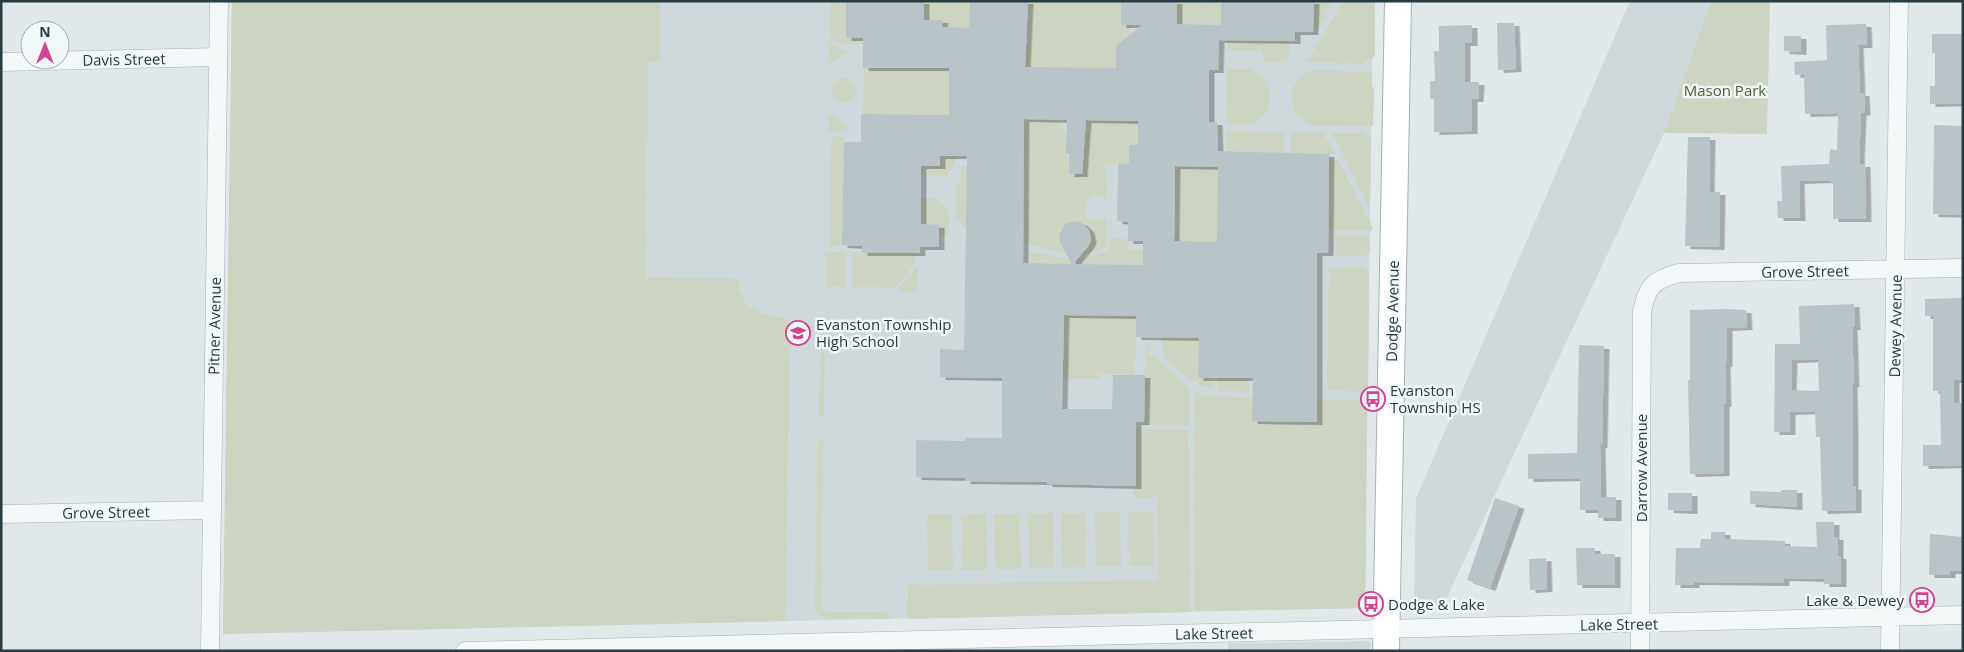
<svg xmlns="http://www.w3.org/2000/svg" width="1964" height="652" font-family="'Open Sans',sans-serif">
<defs>
<filter id="shadow"><feDropShadow dx="5.5" dy="3" stdDeviation="0" flood-color="#0004"/></filter>
</defs>
<rect width="100%" height="100%" fill="#e1e8ea"/>
<path fill="#cfd9dc" d="M 232,1 L 1373,1 L 1365,608 L 223,634 Z
M 1630,1 L 1711,1 L 1664,133 L 1443,606 L 1428,604 L 1414,600 L 1416,498 Z
M 1371,641 L 1370,651 L 1228,651 L 1228,643 Z"/>
<path fill="#ced4c2" d="M 232,1 L 660,1 L 660,58 L 657,61 L 648,62 L 646,277 L 738,279 C 741,312 756,311 784,318 L 787,322 L 790,337 L 785,621 L 223,634 Z
M 830,1 L 846,1 L 846,38 L 863,38 L 863,44 C 851,44 837,46 830,35 Z
M 924,1 L 970,1 L 969,20 L 980,28 L 942,29 L 942,20 L 924,20 Z
M 1028,1 L 1121,1 L 1121,25 L 1131,25 L 1131,43 L 1119,44 L 1116,46 L 1116,53 L 1118,56 L 1118,68 L 1020,67 L 1026,58 Z
M 1177,1 L 1221,3 L 1221,25 L 1177,24 Z
M 1314,1 L 1334,1 L 1317,30 L 1313,32 Z
M 1343,1 L 1375,1 L 1375,56 L 1363,64 L 1307,62 Z
M 1711,1 L 1770,1 L 1767,134 L 1664,133 Z
M 1227,40 L 1289,41 L 1289,57 L 1285,62 L 1264,62 L 1261,51 L 1227,51 Z
M 829,41 L 839,49 L 848,51 L 848,52 L 829,64 Z
M 864,68 L 949,68 L 949,115 L 863,114 Z
M 1227,69 L 1252,69 L 1252,71 C 1277,81 1275,117 1250,124 C 1243,125 1233,123 1226,123 Z
M 1311,70 L 1372,72 L 1372,87 L 1374,87 L 1373,126 L 1310,125 L 1299,117 L 1292,104 L 1292,89 L 1299,78 Z
M832 90a12 12 0 1 1 24 0a12 12 0 1 1-24 0Z
M 833,115 L 846,126 L 846,129 L 829,133 L 828,115 Z
M 1024,119 L 1058,119 L 1067,135 L 1069,174 L 1082,174 L 1086,120 L 1138,121 L 1138,145 L 1129,145 L 1129,164 L 1118,164 L 1106,167 L 1107,200 L 1100,195 C 1086,196 1084,204 1087,217 C 1094,221 1098,222 1106,218 L 1106,247 L 1089,254 L 1074,256 L 1022,242 Z
M 1226,131 L 1281,132 L 1284,135 L 1284,153 L 1226,151 Z
M 1295,132 L 1323,133 L 1335,154 L 1291,153 L 1291,135 Z
M 1332,133 L 1363,133 L 1371,139 L 1370,209 Z
M 835,136 L 844,136 L 842,245 L 830,245 L 831,140 Z
M 940,156 L 958,156 L 954,166 L 947,176 L 921,175 L 922,166 L 940,166 Z
M 1329,160 L 1338,160 L 1372,226 L 1372,231 L 1328,231 Z
M 961,166 L 967,166 L 972,237 L 956,217 L 956,184 L 960,184 Z
M 1175,166 L 1218,167 L 1217,242 L 1174,242 Z
M 921,198 L 938,198 L 949,213 L 948,236 L 939,236 L 939,225 L 921,224 Z
M 1337,235 L 1368,236 L 1370,238 L 1370,251 L 1364,256 L 1336,256 Z
M 1109,238 L 1122,238 L 1128,241 L 1128,250 L 1143,249 L 1143,265 L 1030,263 L 1029,252 C 1063,258 1076,263 1109,250 Z
M 825,252 L 846,252 L 846,287 L 825,287 Z
M 852,252 L 916,253 C 916,267 903,278 894,288 L 852,287 Z
M 917,267 L 918,287 L 913,292 L 901,293 L 902,289 L 898,288 Z
M 1360,267 L 1366,269 L 1369,274 L 1368,393 L 1330,390 L 1327,386 L 1329,269 Z
M 1064,315 L 1136,316 L 1135,375 L 1099,374 L 1099,379 L 1063,379 Z
M 831,323 L 831,327 L 825,327 L 824,419 L 819,416 L 822,325 Z
M 1163,337 L 1199,338 L 1198,377 L 1211,378 L 1213,380 L 1213,389 C 1200,386 1168,368 1164,354 C 1162,349 1163,342 1163,337 Z
M 1146,347 L 1148,347 L 1148,355 L 1152,355 L 1189,388 L 1189,425 L 1143,425 Z
M 1217,378 L 1249,378 L 1249,392 L 1218,391 Z
M 1195,391 L 1205,396 L 1253,398 L 1317,422 L 1317,400 L 1367,400 L 1365,608 L 1195,611 L 1193,458 Z
M 1136,429 L 1188,430 L 1191,612 L 907,619 L 908,585 L 1158,580 L 1157,497 L 1134,498 L 1134,486 L 1136,485 Z
M 824,438 L 822,606 L 825,612 L 885,612 L 891,619 L 824,618 L 818,614 L 815,607 L 817,441 Z
M 1153,511 L 1154,566 L 1129,566 L 1128,512 Z
M 1095,512 L 1120,512 L 1121,567 L 1096,567 Z
M 1053,513 L 1054,568 L 1029,568 L 1028,514 Z
M 1061,513 L 1086,513 L 1087,567 L 1062,568 Z
M 986,514 L 987,569 L 962,570 L 961,515 Z
M 994,514 L 1019,514 L 1021,569 L 996,569 Z
M 927,515 L 952,515 L 953,570 L 928,570 Z"/>
<path fill="#b8c4c7" fill-rule="evenodd" filter="url(#shadow)" d="M 846,1 L 924,1 L 924,20 L 943,20 L 942,27 L 969,28 L 970,1 L 1028,1 L 1025,67 L 1116,68 L 1116,46 L 1142,25 L 1121,25 L 1121,1 L 1177,1 L 1177,24 L 1221,25 L 1221,1 L 1314,1 L 1313,32 L 1295,32 L 1295,41 L 1219,40 L 1218,70 L 1209,70 L 1209,122 L 1217,122 L 1218,151 L 1329,154 L 1328,253 L 1317,253 L 1317,422 L 1252,421 L 1253,378 L 1198,378 L 1199,338 L 1136,337 L 1136,316 L 1064,315 L 1062,409 L 1112,409 L 1113,375 L 1145,375 L 1144,422 L 1136,422 L 1136,486 L 1047,484 L 1047,482 L 965,481 L 965,478 L 916,477 L 916,440 L 965,441 L 965,438 L 1002,438 L 1002,378 L 940,377 L 940,349 L 964,350 L 967,156 L 940,156 L 940,166 L 921,166 L 921,224 L 939,225 L 939,247 L 920,247 L 920,253 L 862,253 L 862,246 L 842,245 L 844,142 L 861,142 L 861,114 L 949,115 L 949,68 L 863,68 L 863,38 L 846,38 ZM 1024,119 L 1067,120 L 1066,153 L 1069,153 L 1069,174 L 1082,174 L 1086,120 L 1138,121 L 1138,145 L 1129,145 L 1129,164 L 1118,164 L 1117,221 L 1128,222 L 1128,241 L 1143,241 L 1143,265 L 1073,264 L 1089,245 L 1091,240 L 1089,230 L 1082,223 L 1077,221 L 1067,223 L 1063,227 L 1059,236 L 1060,242 L 1072,264 L 1023,263 ZM 1175,166 L 1218,167 L 1217,242 L 1174,241 Z
M 1497,23 L 1514,23 L 1516,69 L 1498,70 Z
M 1866,24 L 1867,45 L 1858,45 L 1860,93 L 1864,93 L 1865,112 L 1861,113 L 1859,164 L 1865,164 L 1866,219 L 1833,219 L 1833,182 L 1829,182 L 1829,180 L 1799,181 L 1800,218 L 1778,218 L 1777,201 L 1782,201 L 1781,166 L 1829,164 L 1830,149 L 1837,150 L 1838,113 L 1805,114 L 1804,74 L 1795,75 L 1794,62 L 1827,60 L 1826,25 Z
M 1472,25 L 1472,43 L 1465,43 L 1465,82 L 1479,82 L 1478,99 L 1472,99 L 1472,131 L 1434,132 L 1434,99 L 1430,99 L 1430,81 L 1435,81 L 1434,51 L 1439,51 L 1439,26 Z
M 1932,34 L 1963,34 L 1963,103 L 1930,104 L 1930,86 L 1935,86 L 1935,53 L 1932,53 Z
M 1784,36 L 1801,36 L 1801,52 L 1784,51 Z
M 1934,125 L 1963,126 L 1963,215 L 1933,214 Z
M 1688,137 L 1710,137 L 1709,192 L 1720,192 L 1719,247 L 1685,246 Z
M 1962,298 L 1961,380 L 1954,380 L 1954,403 L 1963,403 L 1963,465 L 1923,466 L 1923,445 L 1941,445 L 1940,391 L 1933,391 L 1933,316 L 1925,316 L 1925,299 Z
M 1854,304 L 1855,327 L 1852,327 L 1854,384 L 1852,384 L 1853,436 L 1853,487 L 1856,486 L 1856,510 L 1822,511 L 1820,437 L 1816,437 L 1815,411 L 1790,412 L 1790,432 L 1774,432 L 1775,344 L 1800,344 L 1799,306 ZM 1818,359 L 1819,391 L 1791,390 L 1792,360 Z
M 1726,309 L 1746,310 L 1747,327 L 1727,328 L 1727,364 L 1725,364 L 1726,404 L 1724,404 L 1724,473 L 1690,474 L 1688,380 L 1690,380 L 1690,310 Z
M 1579,345 L 1604,346 L 1602,445 L 1600,445 L 1601,497 L 1616,497 L 1616,518 L 1598,518 L 1598,510 L 1580,510 L 1580,478 L 1528,479 L 1528,454 L 1577,453 Z
M 1781,490 L 1797,490 L 1797,507 L 1750,504 L 1750,491 L 1781,492 Z
M 1668,493 L 1692,493 L 1692,511 L 1668,510 Z
M 1495,498 L 1519,506 L 1490,588 L 1467,580 Z
M 1816,522 L 1834,522 L 1834,537 L 1838,537 L 1838,556 L 1841,556 L 1841,584 L 1824,584 L 1824,579 L 1784,578 L 1784,583 L 1694,582 L 1694,585 L 1675,585 L 1676,548 L 1700,548 L 1701,539 L 1711,539 L 1711,532 L 1725,532 L 1725,539 L 1785,541 L 1785,546 L 1817,547 Z
M 1930,534 L 1963,537 L 1963,571 L 1950,571 L 1950,575 L 1929,575 Z
M 1576,548 L 1595,548 L 1595,554 L 1615,554 L 1615,585 L 1577,585 Z
M 1546,558 L 1547,589 L 1530,590 L 1529,559 Z"/>
<g fill="none" stroke-linecap="round" stroke-linejoin="round">
<defs>
<path id="minor" d="M 1,62 L 217,57
M 1,514 L 211,510
M 210,651 L 219,1
M 465,651 L 1963,615
M 1640,651 L 1642,312 C 1647,286 1653,280 1679,273 L 1963,268
M 1890,651 L 1899,1"/>
<path id="secondary" d="M 1386,651 L 1398,1"/>
</defs>
<use href="#minor" stroke="#a6b1b4" stroke-width="19"/>
<use href="#secondary" stroke="#a6b1b4" stroke-width="28"/>
<use href="#minor" stroke="#f4f7f8" stroke-width="18"/>
<use href="#secondary" stroke="#fff" stroke-width="26"/>
</g>
<defs>
<symbol id="school-ring" viewBox="-11 -11 22 22"><circle r="9.5" fill="#f1f6f7" stroke="#d14492" stroke-width="1.5"/><path d="M0-5L7-2L0 1L-7-2ZM-4 1L0 2.5L4 1V4Q0 6-4 4Z" fill="#d14492"/></symbol>
<symbol id="bus-ring" viewBox="-11 -11 22 22"><circle r="9.5" fill="#f1f6f7" stroke="#d14492" stroke-width="1.5"/><path d="M-5-6H5V4H4V6H2V4H-2V6H-4V4H-5ZM-3.5-4V0h7V-4ZM-3.5 1.2v1.5H-2V1.2ZM2 1.2v1.5H3.5V1.2Z" fill="#d14492"/></symbol>
</defs>
<g fill-rule="evenodd">
<use href="#school-ring" x="784" y="319" width="28" height="28"/>
<use href="#bus-ring" x="1359" y="385" width="28" height="28"/>
<use href="#bus-ring" x="1908" y="586" width="28" height="28"/>
<use href="#bus-ring" x="1357" y="590" width="28" height="28"/>
</g>
<g text-anchor="middle" dominant-baseline="central" stroke-width="5" stroke-linejoin="round" paint-order="stroke">
<g font-size="15" fill="#293c42" stroke="#f1f6f7">
<text transform="translate(124 59) rotate(-1)">Davis Street</text>
<text transform="translate(1805 271) rotate(-1)">Grove Street</text>
<text transform="translate(1392 311) rotate(-89)">Dodge Avenue</text>
<text transform="translate(214 326) rotate(-89)">Pitner Avenue</text>
<text transform="translate(1895 326) rotate(-89)">Dewey Avenue</text>
<text transform="translate(1641 468) rotate(-90)">Darrow Avenue</text>
<text transform="translate(106 512) rotate(-1)">Grove Street</text>
<text transform="translate(1619 624) rotate(-1)">Lake Street</text>
<text transform="translate(1214 633) rotate(-1)">Lake Street</text>
</g>
<g font-size="15" fill="#4e5e36" stroke="#f1f6f7">
<text x="1725" y="90">Mason Park</text>
</g>
<g font-size="15" fill="#293c42" stroke="#f1f6f7" text-anchor="start">
<text x="816" y="324">Evanston Township<tspan x="816" dy="17">High School</tspan></text>
<text x="1390" y="390">Evanston<tspan x="1390" dy="17">Township HS</tspan></text>
<text x="1904" y="600" text-anchor="end">Lake &amp; Dewey</text>
<text x="1388" y="604">Dodge &amp; Lake</text>
</g>
</g>
<rect width="1964" height="652" fill="none" stroke="#293c42" stroke-width="5"/>
<g transform="translate(45 45)"><circle r="24" fill="#f1f6f7" stroke="#a1acaf"/>
<path d="M0-4L9 19L0 12L-9 19Z" fill="#d14492"/>
<text y="-8" font-size="14" font-weight="bold" text-anchor="middle" fill="#293c42">N</text>
</g>
</svg>
